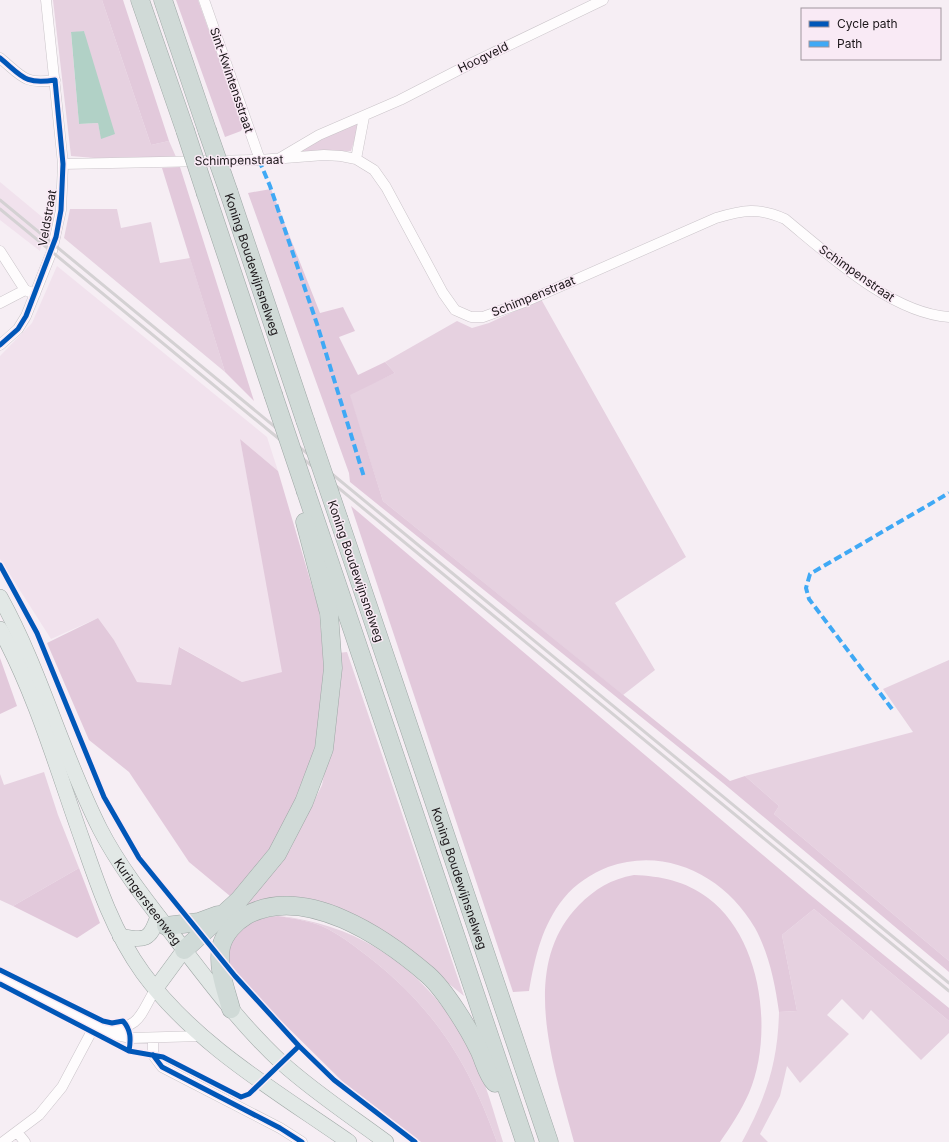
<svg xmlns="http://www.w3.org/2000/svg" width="949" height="1142" font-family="Inter,sans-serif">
<rect width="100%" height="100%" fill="#f6eef4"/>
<path fill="#f1e2ed" d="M 0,182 L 47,221 L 40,251 L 0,220 Z
M 57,266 L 267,437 L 278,471 L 240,439 L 283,672 L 242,682 L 180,647 L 171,685 L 136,682 L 114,640 L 98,618 L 51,639 L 0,559 L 0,356 L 32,323 Z"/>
<path fill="#e6d1e0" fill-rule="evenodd" d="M 53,0 L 102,0 L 151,145 L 169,141 L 176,157 L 94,158 L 71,156 ZM 84,31 L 101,138 L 98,123 L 79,124 L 71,33 Z
M 357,124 L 359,126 L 351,151 L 295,153 L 328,134 Z
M 70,209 L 117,209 L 121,228 L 151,222 L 160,263 L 190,258 L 225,372 L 64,238 Z
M 541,299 L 686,557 L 615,603 L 655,670 L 623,695 L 383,501 L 349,394 L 395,373 L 385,362 L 457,321 L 472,328 L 489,323 Z
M 347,652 L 464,996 L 402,946 L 346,913 L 243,909 L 290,850 L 322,785 L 335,721 L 338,653 Z
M 949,660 L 949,961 L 774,814 L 779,806 L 745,776 L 913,732 L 883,689 Z
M 44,772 L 58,815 L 79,868 L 13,906 L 0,900 L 0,774 L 4,785 Z
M 814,909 L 949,1021 L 949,1033 L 921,1060 L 871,1010 L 863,1020 L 842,999 L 827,1015 L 849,1034 L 800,1083 L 787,1066 L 780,1096 L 760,1134 L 768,1142 L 742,1142 C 766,1098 778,1062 779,1012 L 797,1011 L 782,935 Z
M 278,916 C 365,924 436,978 473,1056 C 486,1083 494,1113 503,1142 L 497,1142 C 469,1064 436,1010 370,958 C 357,948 343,937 328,929 C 313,921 295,919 278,916 Z"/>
<path fill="#e2c9db" d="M 102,0 L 123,0 L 169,141 L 151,145 Z
M 176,0 L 198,0 L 243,127 L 241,131 L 225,137 Z
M 180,167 L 254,401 L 225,372 L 162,168 Z
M 271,189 L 320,313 L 343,307 L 355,331 L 339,337 L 358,375 L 385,362 L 395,373 L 350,395 L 383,501 L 730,781 L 745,776 L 779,806 L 774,814 L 949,961 L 949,972 L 723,783 L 350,482 L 349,473 L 248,193 Z
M 240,439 L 278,471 L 319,610 L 325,675 L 321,725 L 309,771 L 278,839 L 261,866 L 230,896 L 189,862 L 129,772 L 89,740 L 47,643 L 98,618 L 114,640 L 137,682 L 171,685 L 179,647 L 242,682 L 282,672 Z
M 351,506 L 809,894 L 949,1008 L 949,1021 L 814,909 L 782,935 L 797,1011 L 779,1012 C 775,983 769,954 755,928 C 725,876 666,846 608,867 C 591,874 575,884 564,898 C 542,925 535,957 529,991 L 513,992 Z
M 0,658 L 17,706 L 0,714 Z
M 79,868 L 100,923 L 77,938 L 13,906 Z
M 634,875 C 660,876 686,881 708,898 C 762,938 774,1034 749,1093 C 741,1111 731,1126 720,1142 L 574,1142 C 555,1069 517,968 579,905 C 595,889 611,879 634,875 Z
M 278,916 C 295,919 313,921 328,929 C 343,937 357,948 370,958 C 436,1010 469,1064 497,1142 L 421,1142 L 343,1082 L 265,1005 L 225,959 C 227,953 228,943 231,938 C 240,923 263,917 278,916 Z"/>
<path fill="#b1d1c6" d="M 84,31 L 115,134 L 101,139 L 98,123 L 79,124 L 71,32 Z"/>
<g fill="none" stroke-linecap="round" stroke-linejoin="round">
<defs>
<path id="street" d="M 204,0 L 260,160
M 0,58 C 22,76 24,85 55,80
M 280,158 L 319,135 L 400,100 L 472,63 L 603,0
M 356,159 L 364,117
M 63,164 L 259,160 L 324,155 L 341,156 L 356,159 L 374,170 L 386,187 L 443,293 L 455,310 L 471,317 L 483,317 L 527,301 L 716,218 C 743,210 758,207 785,219 C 829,255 891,313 949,317
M 0,251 L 25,290 L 35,294
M 0,303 L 25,290
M 0,345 L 18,329 L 26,316 L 52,251 L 61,210 L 63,164 L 46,0
M 0,976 L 111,1034 L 131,1038 L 201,1036
M 107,1031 C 142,1026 139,1016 156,988
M 153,1038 L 153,1055 L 162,1067 L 280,1128 L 302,1142
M 17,1132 L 25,1142
M 3,1142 L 39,1115 L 62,1087 L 95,1025"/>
<g id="primary">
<path id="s1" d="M 0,597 C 41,671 62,754 100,829 C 120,868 149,904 176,939 C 209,982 242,1026 282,1063 C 314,1092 351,1116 386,1142"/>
<path d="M 0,629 C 36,695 57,769 82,839 C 98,886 114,933 143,973 C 196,1045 276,1091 349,1142"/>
<path d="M 120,936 C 145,941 150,941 158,916"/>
<path d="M 156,988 L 184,950"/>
</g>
<g id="highway">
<path d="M 140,0 L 185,130"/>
<path d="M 163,0 L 207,130"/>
<path id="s2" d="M 229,193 L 305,420"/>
<path d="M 206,194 L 273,394"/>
<path d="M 306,492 L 525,1142"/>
<path id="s3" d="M 339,520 L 549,1142"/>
<path d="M 166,926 L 199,922 L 218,915"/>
<path d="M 184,950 L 239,900 L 277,854 L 304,802 L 324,749 L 333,668 L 329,613 L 305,522"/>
<path d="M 231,1009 C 226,990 217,968 221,947 C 224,934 235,922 247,915 C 306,884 384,937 428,975 C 445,990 469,1029 479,1050 C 484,1060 487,1075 495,1083"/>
</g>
</defs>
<use href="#street" stroke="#cac4c9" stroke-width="11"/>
<use href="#primary" stroke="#9ea7a5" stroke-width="16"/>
<use href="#highway" stroke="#9ea7a5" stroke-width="19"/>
<use href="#street" stroke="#fefcfd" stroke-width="10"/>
<use href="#primary" stroke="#e2e8e6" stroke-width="15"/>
<use href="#highway" stroke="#d0dad7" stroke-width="18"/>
<path stroke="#d4d1d3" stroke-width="3" d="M 0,200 L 949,983
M 0,209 L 949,991"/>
<defs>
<path id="highway-bridge" d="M 185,130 L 206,194
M 207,130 L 229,193
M 273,394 L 306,492
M 305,420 L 339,520"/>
</defs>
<use href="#highway-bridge" stroke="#9ea7a5" stroke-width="19" stroke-linecap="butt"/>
<use href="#highway-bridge" stroke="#d0dad7" stroke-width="18"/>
<path stroke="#3fa9f5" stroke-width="4" stroke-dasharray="8 4" stroke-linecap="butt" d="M 259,160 L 270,186 L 317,324 L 364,477
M 892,709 L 809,599 L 806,588 L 810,574 L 949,493"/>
<defs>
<path id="cycleway" d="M 0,58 C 22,76 24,85 55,80 L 63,164 L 61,210 L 56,237 L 26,316 L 18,329 L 0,345
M 0,565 L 37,633 L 104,797 L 139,858 L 235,976 L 299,1046 L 334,1080 L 415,1142
M 0,970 L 103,1021 L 112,1023 L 123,1021 C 131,1030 131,1039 129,1051
M 0,984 L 129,1051 L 163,1057 L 241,1097 L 249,1094 L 299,1046
M 153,1055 L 162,1067 L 280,1128 L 302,1142"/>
</defs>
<use href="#cycleway" stroke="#f9eaf5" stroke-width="8"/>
<use href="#cycleway" stroke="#0057b8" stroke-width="5"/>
</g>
<g text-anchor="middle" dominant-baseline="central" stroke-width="3" stroke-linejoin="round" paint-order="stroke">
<g font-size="12" fill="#1a1518" stroke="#f9eaf5">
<text transform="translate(483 57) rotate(-26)">Hoogveld</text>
<text transform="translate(232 80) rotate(71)">Sint-Kwintensstraat</text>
<text transform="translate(239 160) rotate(-1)">Schimpenstraat</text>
<text transform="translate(47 218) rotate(-80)">Veldstraat</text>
<text stroke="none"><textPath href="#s2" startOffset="75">Koning Boudewijnsnelweg</textPath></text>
<text transform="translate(857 273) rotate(35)">Schimpenstraat</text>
<text transform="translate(533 296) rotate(-22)">Schimpenstraat</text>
<text transform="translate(356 571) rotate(71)">Koning Boudewijnsnelweg</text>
<text stroke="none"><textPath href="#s3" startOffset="378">Koning Boudewijnsnelweg</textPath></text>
<text stroke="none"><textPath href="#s1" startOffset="340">Kuringersteenweg</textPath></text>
</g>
</g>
<rect x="801" y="8" width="140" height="52" fill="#f9eaf5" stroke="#a0959d"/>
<rect x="809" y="21" width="20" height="6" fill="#0057b8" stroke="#a0959d"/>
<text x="837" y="28" font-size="12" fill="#1a1518">Cycle path</text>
<rect x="809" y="41" width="20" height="6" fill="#3fa9f5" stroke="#a0959d"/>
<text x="837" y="48" font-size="12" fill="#1a1518">Path</text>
</svg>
